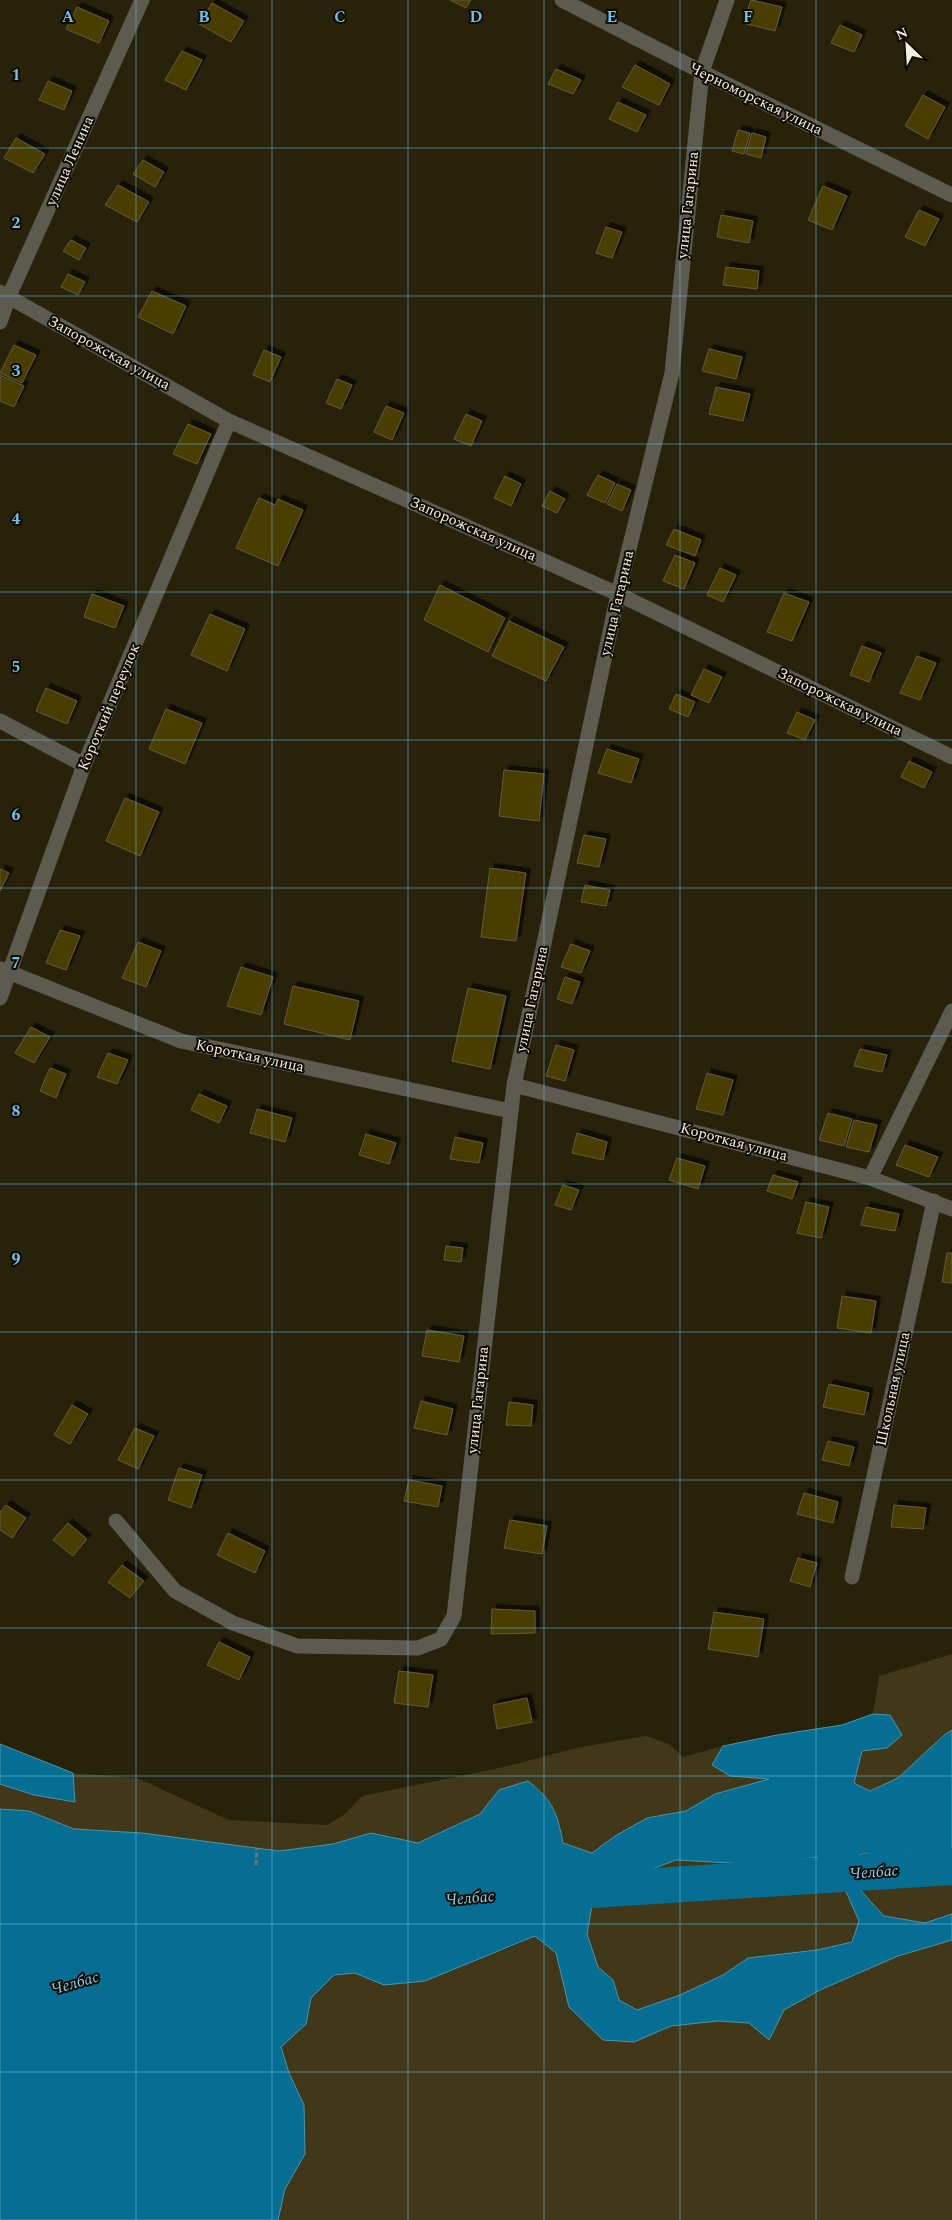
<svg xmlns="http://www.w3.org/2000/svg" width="952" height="2220" font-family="Spectral,serif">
<defs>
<filter id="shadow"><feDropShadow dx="4.5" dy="-4.5" stdDeviation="0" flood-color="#0009"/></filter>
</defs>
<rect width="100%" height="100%" fill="#272209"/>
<path fill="#403819" d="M 952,1654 L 952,1730 L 943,1735 L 898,1778 L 870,1791 L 854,1783 L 862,1751 L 887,1748 L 890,1715 L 873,1714 L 879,1676 Z
M 646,1736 L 669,1744 L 683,1757 L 723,1746 L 713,1765 L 730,1776 L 771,1779 L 715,1794 L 686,1811 L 647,1818 L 616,1836 L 592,1853 L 563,1843 C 557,1812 553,1801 528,1782 L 499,1790 L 480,1814 L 418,1843 L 370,1833 L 333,1844 L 279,1851 L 142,1833 L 74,1829 L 29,1811 L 0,1809 L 0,1784 L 34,1795 L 75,1802 L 73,1773 L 137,1778 L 229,1820 L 327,1825 L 345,1814 L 362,1796 L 504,1767 L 576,1748 Z
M 908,1852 L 947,1856 L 952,1861 L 952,1914 L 925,1923 L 884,1916 L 852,1881 L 849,1858 L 866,1853 L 885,1866 Z
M 817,1857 L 844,1887 L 859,1921 L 852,1942 L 817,1950 L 748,1958 L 723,1975 L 680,1995 L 636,2010 L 619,2000 L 613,1980 L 598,1967 L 587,1934 L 593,1900 L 618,1882 L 676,1860 L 765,1865 Z
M 536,1936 L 556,1953 L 569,2007 L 634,2042 L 671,2026 L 718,2021 L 749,2023 L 769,2040 L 784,2010 L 820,1990 L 898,1956 L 952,1940 L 952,2220 L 278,2220 L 285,2189 L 305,2154 L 304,2105 L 289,2073 L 281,2047 L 306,2024 L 311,1998 L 334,1975 L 355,1973 L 384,1985 L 479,1958 L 512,1947 Z"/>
<path fill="#066e92" stroke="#4d95a9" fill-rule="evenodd" d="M 873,1714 L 890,1715 L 902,1735 L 887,1748 L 862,1751 L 854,1783 L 870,1791 L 898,1778 L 944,1735 L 952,1730 L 952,1861 L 946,1856 L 908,1852 L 885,1866 L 866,1853 L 849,1858 L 852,1881 L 884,1916 L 925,1923 L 952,1914 L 952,1940 L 898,1956 L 820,1990 L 784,2010 L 769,2040 L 749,2023 L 718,2021 L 671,2026 L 634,2042 L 603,2040 L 569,2007 L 556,1953 L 535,1936 L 425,1981 L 384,1985 L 355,1973 L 334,1975 L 311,1998 L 306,2024 L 281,2047 L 289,2073 L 304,2105 L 305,2154 L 285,2189 L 278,2220 L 0,2220 L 0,1809 L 29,1811 L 74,1829 L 142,1833 L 279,1851 L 333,1844 L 371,1833 L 418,1843 L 480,1814 L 499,1790 L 528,1781 C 553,1801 557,1812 563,1843 L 592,1853 L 615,1836 L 647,1818 L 686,1811 L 715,1794 L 769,1779 L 730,1776 L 712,1765 L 723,1746 L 777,1735 L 842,1725 ZM 817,1857 L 844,1887 L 859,1921 L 852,1942 L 817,1950 L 748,1958 L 723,1975 L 680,1995 L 637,2010 L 619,2000 L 613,1980 L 598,1967 L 587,1934 L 593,1900 L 618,1882 L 676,1860 L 765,1865 Z
M 0,1744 L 73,1773 L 75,1802 L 34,1795 L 0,1784 Z"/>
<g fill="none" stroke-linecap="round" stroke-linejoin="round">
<path stroke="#066e92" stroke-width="36" d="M 560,1892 L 952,1867"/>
</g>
<path fill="#4a3d01" stroke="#615a41" filter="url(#shadow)" d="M 450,0 L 471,0 L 466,8 Z
M 751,0 L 782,7 L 775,31 L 743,23 Z
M 212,3 L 244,21 L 231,42 L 199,24 Z
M 77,7 L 109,21 L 99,43 L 66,29 Z
M 840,25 L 862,35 L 854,52 L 831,43 Z
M 182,51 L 202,60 L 186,90 L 165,80 Z
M 635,65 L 670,84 L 659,105 L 622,87 Z
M 556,69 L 581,80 L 573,94 L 548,84 Z
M 48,81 L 72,91 L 64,110 L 39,100 Z
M 923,95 L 945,107 L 928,139 L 905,126 Z
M 618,102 L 646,115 L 637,132 L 609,119 Z
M 738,130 L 750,133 L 744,154 L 732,151 Z
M 752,133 L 766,137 L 761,158 L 746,154 Z
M 16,138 L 45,154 L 33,173 L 4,158 Z
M 143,160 L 164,172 L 155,187 L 133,174 Z
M 118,185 L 149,202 L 137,222 L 105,205 Z
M 823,186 L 847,196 L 832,230 L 808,220 Z
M 919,210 L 939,219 L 925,246 L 905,237 Z
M 721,215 L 753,221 L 749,243 L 717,237 Z
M 606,227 L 622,232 L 612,258 L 596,253 Z
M 71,240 L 86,248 L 79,260 L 63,251 Z
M 726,267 L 759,271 L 757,289 L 723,285 Z
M 68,274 L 85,282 L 78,295 L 61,287 Z
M 152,291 L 186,306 L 173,334 L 138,317 Z
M 14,345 L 36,355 L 22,383 L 0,373 Z
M 709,349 L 742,357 L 736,379 L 702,371 Z
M 264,350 L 281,357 L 270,382 L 253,375 Z
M 0,375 L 24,386 L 14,407 L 0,401 Z
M 337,379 L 352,385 L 341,409 L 326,403 Z
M 716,387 L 750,394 L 743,421 L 709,414 Z
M 386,406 L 404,413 L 392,440 L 374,432 Z
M 466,414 L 482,421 L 471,446 L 454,439 Z
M 188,424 L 211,434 L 197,464 L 173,454 Z
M 598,475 L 615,483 L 605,503 L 587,495 Z
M 505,476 L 521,484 L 511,506 L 494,498 Z
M 617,484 L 631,490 L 622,511 L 607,504 Z
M 550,491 L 565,499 L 557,513 L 542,506 Z
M 259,498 L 275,505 L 278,499 L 303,510 L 278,566 L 236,548 Z
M 674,529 L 701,540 L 695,556 L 666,545 Z
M 675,555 L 695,563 L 684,589 L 663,581 Z
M 720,568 L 736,575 L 723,602 L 707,595 Z
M 440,585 L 505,618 L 488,652 L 424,620 Z
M 784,593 L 809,602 L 792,641 L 767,632 Z
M 92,594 L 124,606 L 115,628 L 84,617 Z
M 210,614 L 245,629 L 227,671 L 191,655 Z
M 509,621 L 564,647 L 546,681 L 492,656 Z
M 862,646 L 881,653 L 869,682 L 850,675 Z
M 917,656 L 936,663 L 920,700 L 900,693 Z
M 704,669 L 722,677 L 709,703 L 691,695 Z
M 46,688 L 77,701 L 67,724 L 36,711 Z
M 676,694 L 695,702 L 688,717 L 669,709 Z
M 166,709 L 202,723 L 185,764 L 149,749 Z
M 797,712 L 815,720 L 805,740 L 787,733 Z
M 607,749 L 639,759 L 631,783 L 598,773 Z
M 909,761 L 932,772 L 924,788 L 901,777 Z
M 504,770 L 544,774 L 539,821 L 499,816 Z
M 125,798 L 159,812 L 140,856 L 106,841 Z
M 584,835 L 606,839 L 599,867 L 577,863 Z
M 490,868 L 526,873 L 516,941 L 481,937 Z
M 0,869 L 9,873 L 0,891 Z
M 585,885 L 610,890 L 606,906 L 581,902 Z
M 60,930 L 80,936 L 66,970 L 46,963 Z
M 138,942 L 161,951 L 146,987 L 122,978 Z
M 571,944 L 590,951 L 581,973 L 561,967 Z
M 241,967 L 273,977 L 261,1015 L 227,1006 Z
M 565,977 L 580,982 L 572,1004 L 557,999 Z
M 293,986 L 359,1001 L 350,1040 L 284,1024 Z
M 468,988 L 506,996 L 490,1069 L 452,1061 Z
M 31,1027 L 50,1037 L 34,1063 L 15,1053 Z
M 556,1045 L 574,1050 L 565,1081 L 546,1076 Z
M 860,1049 L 887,1055 L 882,1072 L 854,1066 Z
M 108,1053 L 128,1060 L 117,1084 L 97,1077 Z
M 50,1068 L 66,1074 L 56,1098 L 40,1091 Z
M 707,1073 L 733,1080 L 723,1115 L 696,1109 Z
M 199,1094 L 227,1106 L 219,1123 L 191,1110 Z
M 257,1109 L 292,1118 L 285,1142 L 250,1133 Z
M 828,1113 L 852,1119 L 844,1146 L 819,1140 Z
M 854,1120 L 877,1125 L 869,1152 L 846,1147 Z
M 577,1133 L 607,1142 L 603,1160 L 572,1153 Z
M 366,1134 L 396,1143 L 389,1164 L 359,1155 Z
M 455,1137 L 483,1143 L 479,1163 L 450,1159 Z
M 905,1145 L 938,1157 L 929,1177 L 896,1165 Z
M 677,1158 L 705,1166 L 698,1189 L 669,1180 Z
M 773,1175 L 798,1182 L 792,1199 L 767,1191 Z
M 563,1185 L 579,1190 L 571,1210 L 555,1205 Z
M 806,1202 L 829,1207 L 821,1238 L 797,1233 Z
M 866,1207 L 899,1214 L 895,1231 L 861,1225 Z
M 446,1246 L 463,1248 L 461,1262 L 444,1260 Z
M 947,1253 L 952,1253 L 952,1283 L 942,1282 Z
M 842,1296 L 876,1301 L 871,1333 L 837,1328 Z
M 427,1330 L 464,1336 L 459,1362 L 422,1356 Z
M 829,1384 L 869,1393 L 864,1415 L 823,1407 Z
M 421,1401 L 453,1409 L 447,1435 L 414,1428 Z
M 509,1402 L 533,1405 L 531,1426 L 506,1425 Z
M 72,1405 L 88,1414 L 70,1444 L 54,1435 Z
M 135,1428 L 154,1436 L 138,1469 L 118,1460 Z
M 828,1441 L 854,1447 L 849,1466 L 822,1460 Z
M 179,1468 L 202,1475 L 191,1508 L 168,1500 Z
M 409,1480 L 442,1486 L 438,1507 L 404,1501 Z
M 804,1493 L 838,1502 L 833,1523 L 797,1514 Z
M 6,1505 L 26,1518 L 12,1538 L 0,1530 L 0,1512 Z
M 894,1505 L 926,1508 L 923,1529 L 891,1527 Z
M 510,1520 L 547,1526 L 542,1554 L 504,1548 Z
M 68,1523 L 87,1539 L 73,1556 L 53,1540 Z
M 228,1533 L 265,1551 L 255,1573 L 217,1555 Z
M 798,1558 L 817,1563 L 810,1587 L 790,1581 Z
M 122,1565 L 144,1581 L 130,1598 L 108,1582 Z
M 492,1609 L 535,1611 L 535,1633 L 491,1634 Z
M 714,1612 L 764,1619 L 758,1657 L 708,1649 Z
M 219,1642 L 250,1657 L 239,1680 L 207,1665 Z
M 399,1671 L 433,1675 L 428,1707 L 394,1703 Z
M 527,1698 L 532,1722 L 497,1729 L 493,1705 Z"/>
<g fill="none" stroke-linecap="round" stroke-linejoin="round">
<path stroke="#797560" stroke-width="3" stroke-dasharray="5 2.5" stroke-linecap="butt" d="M 256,1865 L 257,1848"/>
<path stroke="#5d5a4f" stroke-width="15" d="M 562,0 L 702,72 L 952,195
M 0,292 L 229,421 L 618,594 L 952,757
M 0,322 L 9,296 L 142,0
M 0,721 L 84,765
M 1,969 L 181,1041 L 510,1111
M 0,998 L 84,765 L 229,421
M 514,1085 L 870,1178 L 952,1209
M 870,1178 L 952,1011
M 116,1521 L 175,1591 L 233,1623 L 297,1646 L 418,1648 L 441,1639 L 454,1616 L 514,1085 L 618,594 L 672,373 L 702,72 L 727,0
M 852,1577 L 934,1201"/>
</g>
<path fill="none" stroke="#67c4ef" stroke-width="1" stroke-opacity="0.55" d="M 136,0 L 136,2220M 272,0 L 272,2220M 408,0 L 408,2220M 544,0 L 544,2220M 680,0 L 680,2220M 816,0 L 816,2220M 0,148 L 952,148M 0,296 L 952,296M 0,444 L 952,444M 0,592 L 952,592M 0,740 L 952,740M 0,888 L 952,888M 0,1036 L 952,1036M 0,1184 L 952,1184M 0,1332 L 952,1332M 0,1480 L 952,1480M 0,1628 L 952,1628M 0,1776 L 952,1776M 0,1924 L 952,1924M 0,2072 L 952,2072"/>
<g text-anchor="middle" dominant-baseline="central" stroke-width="4" stroke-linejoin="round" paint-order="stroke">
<g font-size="15" fill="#f3efe0" stroke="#0e0b03">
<text transform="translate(756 99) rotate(26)">Черноморская улица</text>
<text transform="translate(70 161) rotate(-66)">улица Ленина</text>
<text transform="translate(688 205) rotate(-84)">улица Гагарина</text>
<text transform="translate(109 353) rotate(29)">Запорожская улица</text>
<text transform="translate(473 529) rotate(24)">Запорожская улица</text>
<text transform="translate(617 603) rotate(-77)">улица Гагарина</text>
<text transform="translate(840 702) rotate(26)">Запорожская улица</text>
<text transform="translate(109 707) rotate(-67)">Короткий переулок</text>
<text transform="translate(532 999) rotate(-78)">улица Гагарина</text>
<text transform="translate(250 1056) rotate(12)">Короткая улица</text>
<text transform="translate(734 1142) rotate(15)">Короткая улица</text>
<text transform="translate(893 1389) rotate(-78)">Школьная улица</text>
<text transform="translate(478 1400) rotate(-84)">улица Гагарина</text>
</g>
<g font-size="16" font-style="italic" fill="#82cff4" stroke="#0e0b03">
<text transform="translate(874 1872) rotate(-4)">Челбас</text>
<text transform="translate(470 1898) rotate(-5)">Челбас</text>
<text transform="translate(75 1983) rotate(-16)">Челбас</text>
</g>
</g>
<g font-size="16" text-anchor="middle" font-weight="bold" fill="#67c4ef" stroke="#0e0b03" stroke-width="4" stroke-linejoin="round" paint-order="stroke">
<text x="68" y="22">A</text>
<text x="204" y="22">B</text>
<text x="340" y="22">C</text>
<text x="476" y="22">D</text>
<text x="612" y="22">E</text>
<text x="748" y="22">F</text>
<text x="16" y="80">1</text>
<text x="16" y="228">2</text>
<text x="16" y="376">3</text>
<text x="16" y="524">4</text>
<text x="16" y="672">5</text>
<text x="16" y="820">6</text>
<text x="16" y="968">7</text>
<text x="16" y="1116">8</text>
<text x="16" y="1264">9</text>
</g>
<g transform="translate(907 45) rotate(335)" stroke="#0e0b03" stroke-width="4" paint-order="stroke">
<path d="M0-4L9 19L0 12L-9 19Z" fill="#f3efe0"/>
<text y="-8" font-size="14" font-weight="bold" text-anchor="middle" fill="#f3efe0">N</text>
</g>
</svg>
